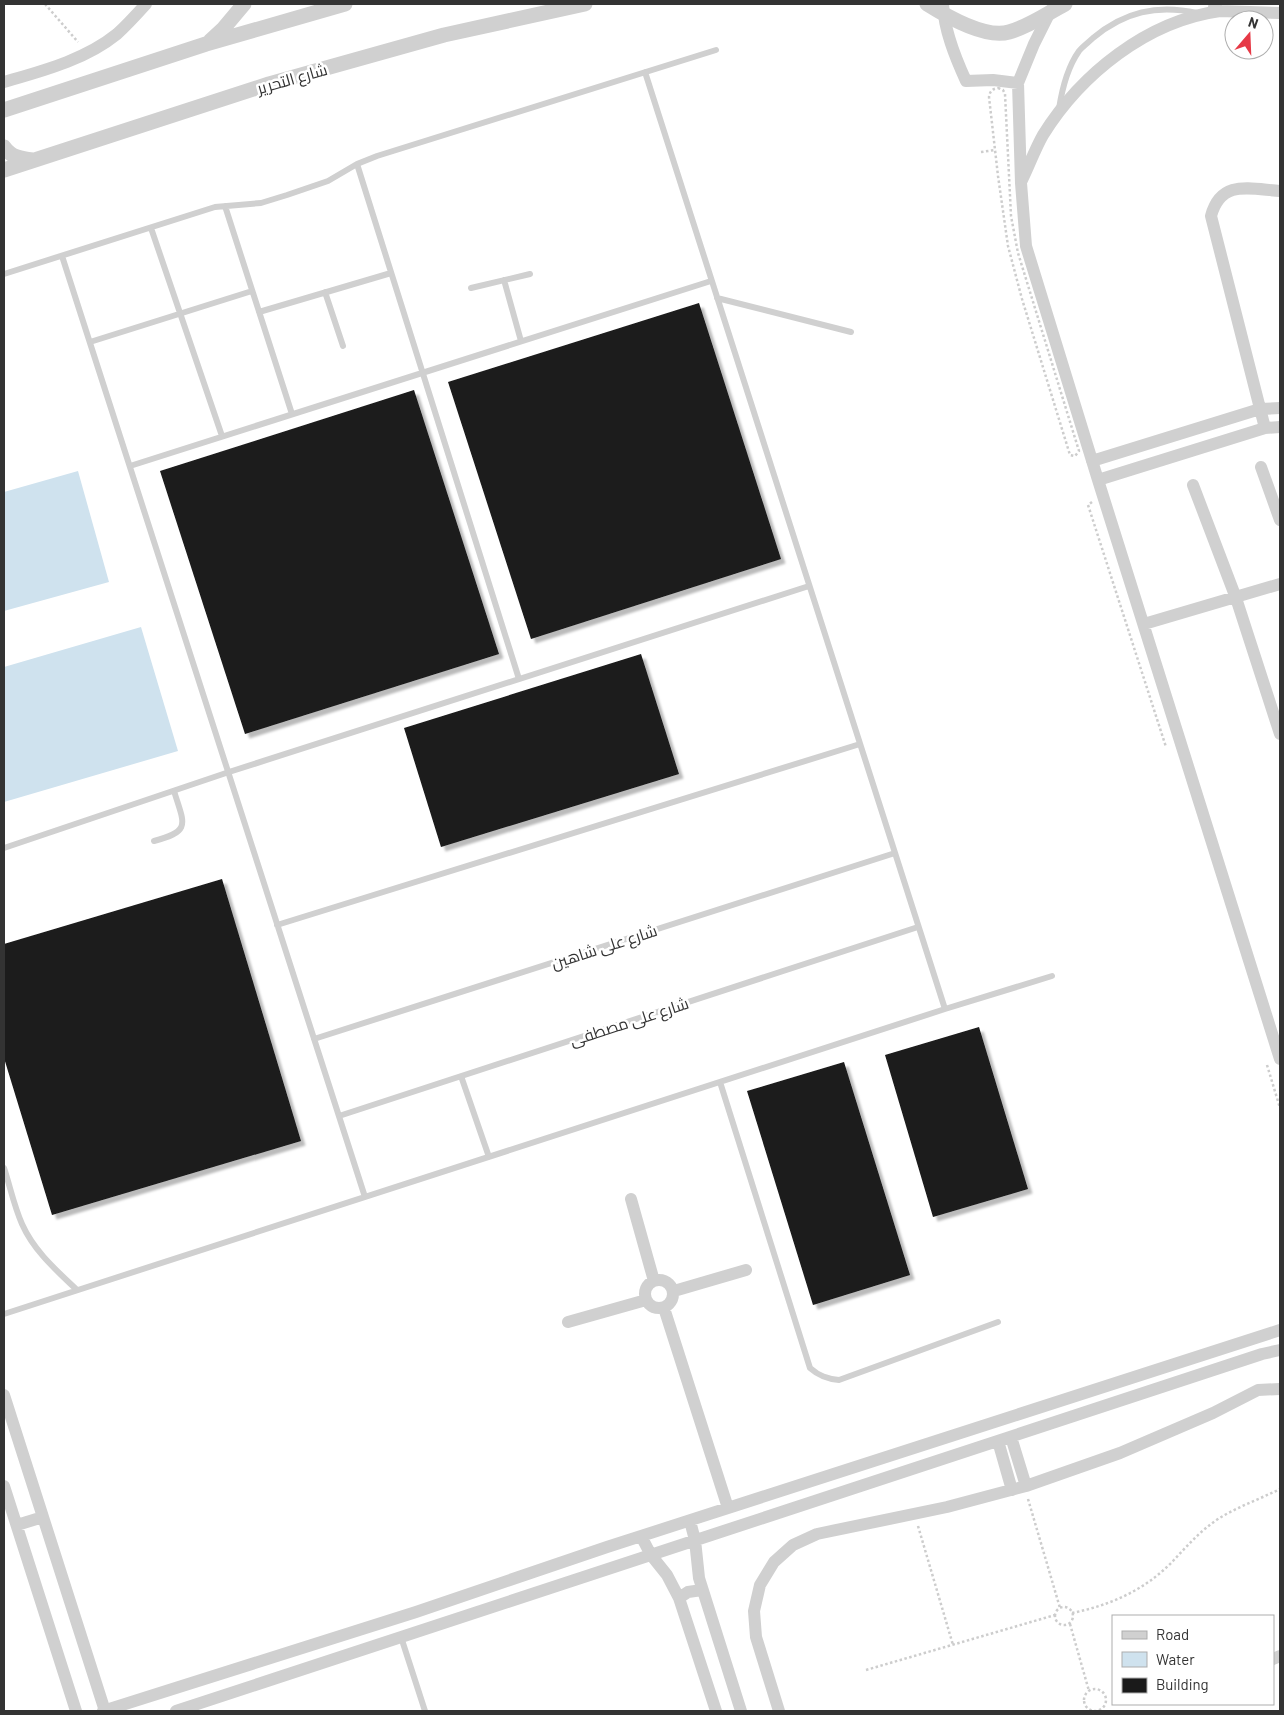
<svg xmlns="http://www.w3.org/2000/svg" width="1284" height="1715" font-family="Barlow,Cairo,sans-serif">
<defs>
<filter id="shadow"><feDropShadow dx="4.5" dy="4.5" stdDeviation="1" flood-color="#0004"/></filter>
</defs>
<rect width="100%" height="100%" fill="#fff"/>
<path fill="#cfe2ee" d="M 78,471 L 109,582 L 4,611 L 4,492 Z
M 141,627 L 178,751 L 4,802 L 4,667 Z"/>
<path fill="#1a1a1a" filter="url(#shadow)" d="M 699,303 L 781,559 L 531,639 L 448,382 Z
M 414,390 L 499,654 L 245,734 L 160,471 Z
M 641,654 L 679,774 L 441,847 L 404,728 Z
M 222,879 L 301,1141 L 52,1215 L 4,1058 L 4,944 Z
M 979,1027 L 1028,1189 L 933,1217 L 885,1055 Z
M 844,1062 L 910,1275 L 813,1305 L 747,1091 Z"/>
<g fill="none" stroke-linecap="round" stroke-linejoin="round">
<path stroke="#cdcdcd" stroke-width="2.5" stroke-dasharray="2.5 2.5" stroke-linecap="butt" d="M 45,4 L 78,42
M 998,88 L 1003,90 L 1005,94 L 1011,216 L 1018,253 L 1079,451 L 1075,456 L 1070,455 L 1022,299 L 1008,246 L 998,176 L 989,97 C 990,91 992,89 998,88 Z
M 981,152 L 995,150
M 1092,502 L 1088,505 L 1089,508 L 1166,747
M 1267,1065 L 1280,1108
M 1028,1499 L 1060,1608
M 918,1526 L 953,1645
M1055 1616a9 9 0 1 1 18 0a9 9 0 1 1-18 0Z
M 1072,1613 C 1111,1605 1145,1590 1173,1561 C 1187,1546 1200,1531 1218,1519 C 1237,1507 1260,1499 1280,1489
M 1070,1624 L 1089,1691
M 866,1670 L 1055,1615
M1084 1700a11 11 0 1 1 22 0a11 11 0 1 1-22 0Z"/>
<path stroke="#d0d0d0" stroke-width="6" d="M 645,72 L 945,1009
M 1059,109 C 1062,89 1067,68 1079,51 C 1083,46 1089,42 1093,38 C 1124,12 1157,4 1197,13
M 357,164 L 519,679
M 225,206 L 292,414
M 151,228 L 222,436
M 62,256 L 365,1197
M 4,274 L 215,207 L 261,203 L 287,195 L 328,181 L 357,164 L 377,156 L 716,50
M 504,280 L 521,341
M 471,288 L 530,274
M 325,292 L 343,346
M 717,298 L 851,332
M 259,312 L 391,273
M 90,342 L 252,291
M 130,466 L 711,281
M 154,841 C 192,831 184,824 174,791
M 4,848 L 229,772 L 809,586
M 277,925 L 860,744
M 314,1039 L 895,853
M 461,1076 L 489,1157
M 720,1082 L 810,1368 C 819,1376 827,1379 839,1380 L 998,1322
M 339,1116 L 918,927
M 4,1168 C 10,1186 14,1206 22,1224 C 34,1251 56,1270 77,1290
M 4,1314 L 945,1009 L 1052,976
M 401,1637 L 425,1711"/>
<path stroke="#d0d0d0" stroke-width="12" d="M 943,4 C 944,30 955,57 966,81 L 993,80 L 1018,83
M 1214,7 L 1220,11 L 1280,13
M 1051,10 L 1034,44 L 1018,83 L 1021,183 L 1026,246 L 1098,480 L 1280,1059
M 4,82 C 42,71 85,60 117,34 C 127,25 137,14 146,4
M 1022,180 C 1029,166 1035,149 1043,135 C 1081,74 1147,21 1220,11
M 1265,428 L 1211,216 C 1221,179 1250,189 1280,191
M 1092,461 L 1260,409 L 1280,408
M 1261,467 L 1280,520
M 1098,480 L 1265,428 L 1280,427
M 1193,485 L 1236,598 L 1280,734
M 1144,624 L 1280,584
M 631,1199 L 654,1281
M645 1294a14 14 0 1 1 28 0a14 14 0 1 1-28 0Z
M 674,1291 L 746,1270
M 664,1308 L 728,1508
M 568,1322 L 646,1300
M 4,1395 L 105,1711
M 1011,1437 L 1026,1486
M 998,1441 L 1012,1490
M 4,1486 L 76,1711
M 690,1521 L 695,1540 L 699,1578 L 741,1711
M 17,1525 L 43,1517
M 641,1536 L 651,1555 L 667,1575 L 679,1598 L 716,1711
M 679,1598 L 688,1592 L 702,1590
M 1273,1659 L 1280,1656
M 103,1711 L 416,1612 L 607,1547 L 1280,1330
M 176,1711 L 1262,1354 L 1280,1350
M 779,1711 L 756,1637 L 754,1611 L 760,1585 L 774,1562 L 793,1545 L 817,1534 L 947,1507 L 1026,1486 L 1120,1453 L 1213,1413 L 1258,1390 L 1280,1389"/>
<path stroke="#d0d0d0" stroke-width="15" d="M 927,4 C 946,16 986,39 1009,32 C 1030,26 1046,14 1065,4
M 210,41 L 223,29 L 244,4
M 4,110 L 206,44 L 345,4
M 4,147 C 11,157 21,159 33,160
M 4,170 L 269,84 L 444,35 L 585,4"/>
</g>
<g text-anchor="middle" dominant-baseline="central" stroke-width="5" stroke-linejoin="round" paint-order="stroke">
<g font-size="16" fill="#333" stroke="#fff">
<text transform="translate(292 78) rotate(-16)">شارع التحرير</text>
<text transform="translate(604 946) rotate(-18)">شارع على شاهين</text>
<text transform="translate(629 1021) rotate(-18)">شارع على مصطفى</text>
</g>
</g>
<rect width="1284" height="1715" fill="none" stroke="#333333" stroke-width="10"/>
<rect x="1112" y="1615" width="162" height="90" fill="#ffffff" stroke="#adadad"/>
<rect x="1122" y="1631" width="25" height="8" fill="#d0d0d0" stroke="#adadad"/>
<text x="1156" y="1640" font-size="15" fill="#333333">Road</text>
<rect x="1122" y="1652" width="25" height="15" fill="#cfe2ee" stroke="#adadad"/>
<text x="1156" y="1665" font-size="15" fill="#333333">Water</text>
<rect x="1122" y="1678" width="25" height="15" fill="#1a1a1a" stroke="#adadad"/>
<text x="1156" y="1690" font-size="15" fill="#333333">Building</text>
<g transform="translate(1249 35) rotate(19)"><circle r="24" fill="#ffffff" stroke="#adadad"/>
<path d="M0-4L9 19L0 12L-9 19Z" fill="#e63946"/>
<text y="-8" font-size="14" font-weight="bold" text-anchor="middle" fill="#333333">N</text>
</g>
</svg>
